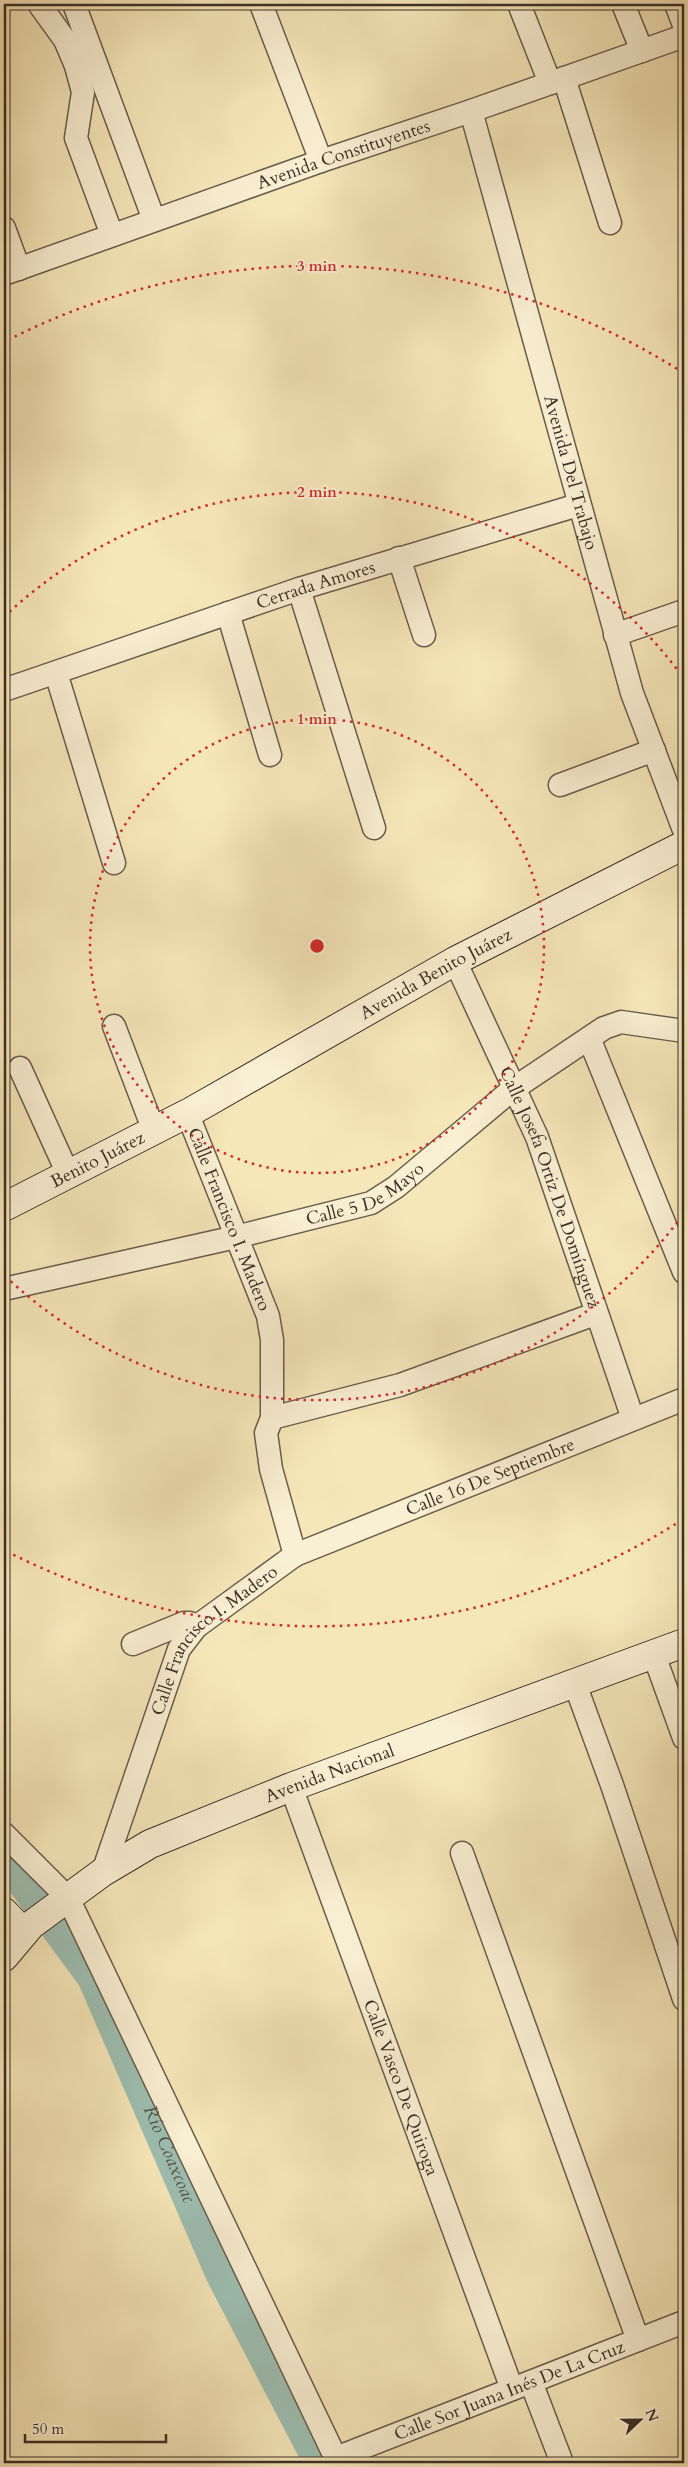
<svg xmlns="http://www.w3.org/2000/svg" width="688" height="2467" viewBox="0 0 688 2467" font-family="Cardo,serif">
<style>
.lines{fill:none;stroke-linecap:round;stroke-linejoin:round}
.river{stroke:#9dbfb2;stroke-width:34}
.street-casing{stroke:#695d4c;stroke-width:25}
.secondary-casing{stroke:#3a2f27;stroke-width:30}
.street{stroke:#f9efd2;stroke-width:22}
.secondary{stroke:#f9efd2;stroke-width:28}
.ring{fill:none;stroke:#d62828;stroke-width:2.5;stroke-dasharray:2.5 5}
.labels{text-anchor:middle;stroke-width:4.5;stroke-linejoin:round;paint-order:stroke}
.street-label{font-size:18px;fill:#3a2f27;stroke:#f9efd2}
.water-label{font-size:19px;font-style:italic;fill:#53534a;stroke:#f9efd2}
.centre{fill:#d62828;stroke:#f9efd2;stroke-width:2.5}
.ring-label{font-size:15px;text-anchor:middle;font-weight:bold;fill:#d62828;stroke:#f9efd2;stroke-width:4.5;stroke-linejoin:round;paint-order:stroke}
</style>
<rect width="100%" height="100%" fill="#f6e7b9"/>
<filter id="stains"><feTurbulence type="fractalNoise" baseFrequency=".004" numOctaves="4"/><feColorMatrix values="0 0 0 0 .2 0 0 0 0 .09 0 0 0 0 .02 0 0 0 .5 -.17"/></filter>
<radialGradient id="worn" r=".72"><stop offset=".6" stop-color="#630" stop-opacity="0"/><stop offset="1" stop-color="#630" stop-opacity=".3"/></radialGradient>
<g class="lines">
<path class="river" id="s1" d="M4 1855 94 1977 223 2275 321 2463"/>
<g class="street-casing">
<g id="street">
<path d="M39 4 65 40 76 66 83 92 76 138 112 235"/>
<path d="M74 4 154 220"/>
<path d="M261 4 321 161"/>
<path d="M519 4 550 83"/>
<path d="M623 4 642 51"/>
<path d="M676 4 684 25"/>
<path d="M564 78 610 223"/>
<path id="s2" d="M471 111 632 693 684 830"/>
<path d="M4 228 19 269"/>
<path id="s3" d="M4 274 321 161 471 111 684 36"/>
<path d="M399 558 424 635"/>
<path d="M299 589 374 828"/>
<path d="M228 613 270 755"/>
<path d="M615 635 684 611"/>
<path d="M56 673 114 863"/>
<path id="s4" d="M4 690 299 589 578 505"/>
<path d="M560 785 654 750"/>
<path id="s5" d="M455 961 537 1137 633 1419"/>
<path d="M114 1026 154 1131"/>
<path d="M589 1038 684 1272"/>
<path d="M20 1068 68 1174"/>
<path id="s6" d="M192 1111 190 1120 268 1316 272 1340V1418L266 1433 271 1469 295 1555"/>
<path id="s7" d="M4 1289 236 1237 371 1203 396 1187 513 1089 604 1028 621 1022 684 1031"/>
<path d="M272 1418 400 1385 595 1314"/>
<path d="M133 1644 184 1623H190L196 1627"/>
<path d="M654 1655 684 1738"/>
<path d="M575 1684 612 1785 684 1999"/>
<path id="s8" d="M291 1787 512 2389"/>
<path d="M4 1834 68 1898 338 2463"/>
<path d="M462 1853 638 2340"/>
<path id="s9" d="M103 1872 179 1649 196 1627 295 1555 684 1399"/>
<path d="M531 2382 562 2463"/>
<path id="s10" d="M336 2458 684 2322"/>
</g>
</g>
<g class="secondary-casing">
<g id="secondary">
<path id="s11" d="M4 1207 192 1111 455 961 684 845"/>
<path d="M4 1912 23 1932"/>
<path id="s12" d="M4 1957 31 1925 103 1872 150 1844 291 1787 684 1643"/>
</g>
</g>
<use href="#street" class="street"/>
<use href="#secondary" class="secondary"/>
</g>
<g class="ring">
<circle cx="317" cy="946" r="227"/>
<path d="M682 1216A454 454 0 0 1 4 1275M4 617A454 454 0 0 1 682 676"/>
<path d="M682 1520A680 680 0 0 1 8 1552M8 340A680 680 0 0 1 682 372"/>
</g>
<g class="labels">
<g class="street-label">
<text dy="6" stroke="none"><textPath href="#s3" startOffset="360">Avenida Constituyentes</textPath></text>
<text dy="6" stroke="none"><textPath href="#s2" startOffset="375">Avenida Del Trabajo</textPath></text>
<text dy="6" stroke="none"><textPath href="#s4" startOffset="329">Cerrada Amores</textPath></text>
<text dy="6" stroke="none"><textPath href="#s11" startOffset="491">Avenida Benito Juárez</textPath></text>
<text dy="6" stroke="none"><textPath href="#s11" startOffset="105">Benito Juárez</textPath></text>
<text dy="6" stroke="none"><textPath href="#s5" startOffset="246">Calle Josefa Ortiz De Domínguez</textPath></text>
<text dy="6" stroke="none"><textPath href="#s7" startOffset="375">Calle 5 De Mayo</textPath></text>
<text dy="6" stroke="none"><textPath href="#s6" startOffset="116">Calle Francisco I. Madero</textPath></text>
<text dy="6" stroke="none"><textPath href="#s9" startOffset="596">Calle 16 De Septiembre</textPath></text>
<text dy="6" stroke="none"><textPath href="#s9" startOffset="264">Calle Francisco I. Madero</textPath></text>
<text dy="6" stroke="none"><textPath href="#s12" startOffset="379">Avenida Nacional</textPath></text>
<text dy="6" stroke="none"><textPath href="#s8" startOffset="320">Calle Vasco De Quiroga</textPath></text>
<text dy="6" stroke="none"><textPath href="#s10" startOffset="186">Calle Sor Juana Inés De La Cruz</textPath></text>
</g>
<g class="water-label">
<text dy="7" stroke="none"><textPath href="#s1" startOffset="344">Río Coaxcoac</textPath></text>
</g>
</g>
<circle cx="317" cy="946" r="8" class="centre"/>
<g class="ring-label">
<text x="317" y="271">3 min</text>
<text x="317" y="497">2 min</text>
<text x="317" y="724">1 min</text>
</g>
<rect width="688" height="2467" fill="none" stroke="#f6e7b9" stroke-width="20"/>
<rect x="5" y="5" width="678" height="2457" fill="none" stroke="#3a2f27" stroke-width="2.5"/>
<rect x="10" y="10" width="668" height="2447" fill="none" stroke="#3a2f27"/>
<g transform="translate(640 2420) rotate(68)" stroke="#f9efd2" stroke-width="4" paint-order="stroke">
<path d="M0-4L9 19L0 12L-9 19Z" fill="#3a2f27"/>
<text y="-8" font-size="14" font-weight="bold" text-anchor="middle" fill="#3a2f27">N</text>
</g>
<path d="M25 2434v8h141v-8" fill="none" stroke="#3a2f27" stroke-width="2.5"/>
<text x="32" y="2434" font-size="15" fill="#3a2f27" stroke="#f9efd2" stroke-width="4" paint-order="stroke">50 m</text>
<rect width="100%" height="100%" filter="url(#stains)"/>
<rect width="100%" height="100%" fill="url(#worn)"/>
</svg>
